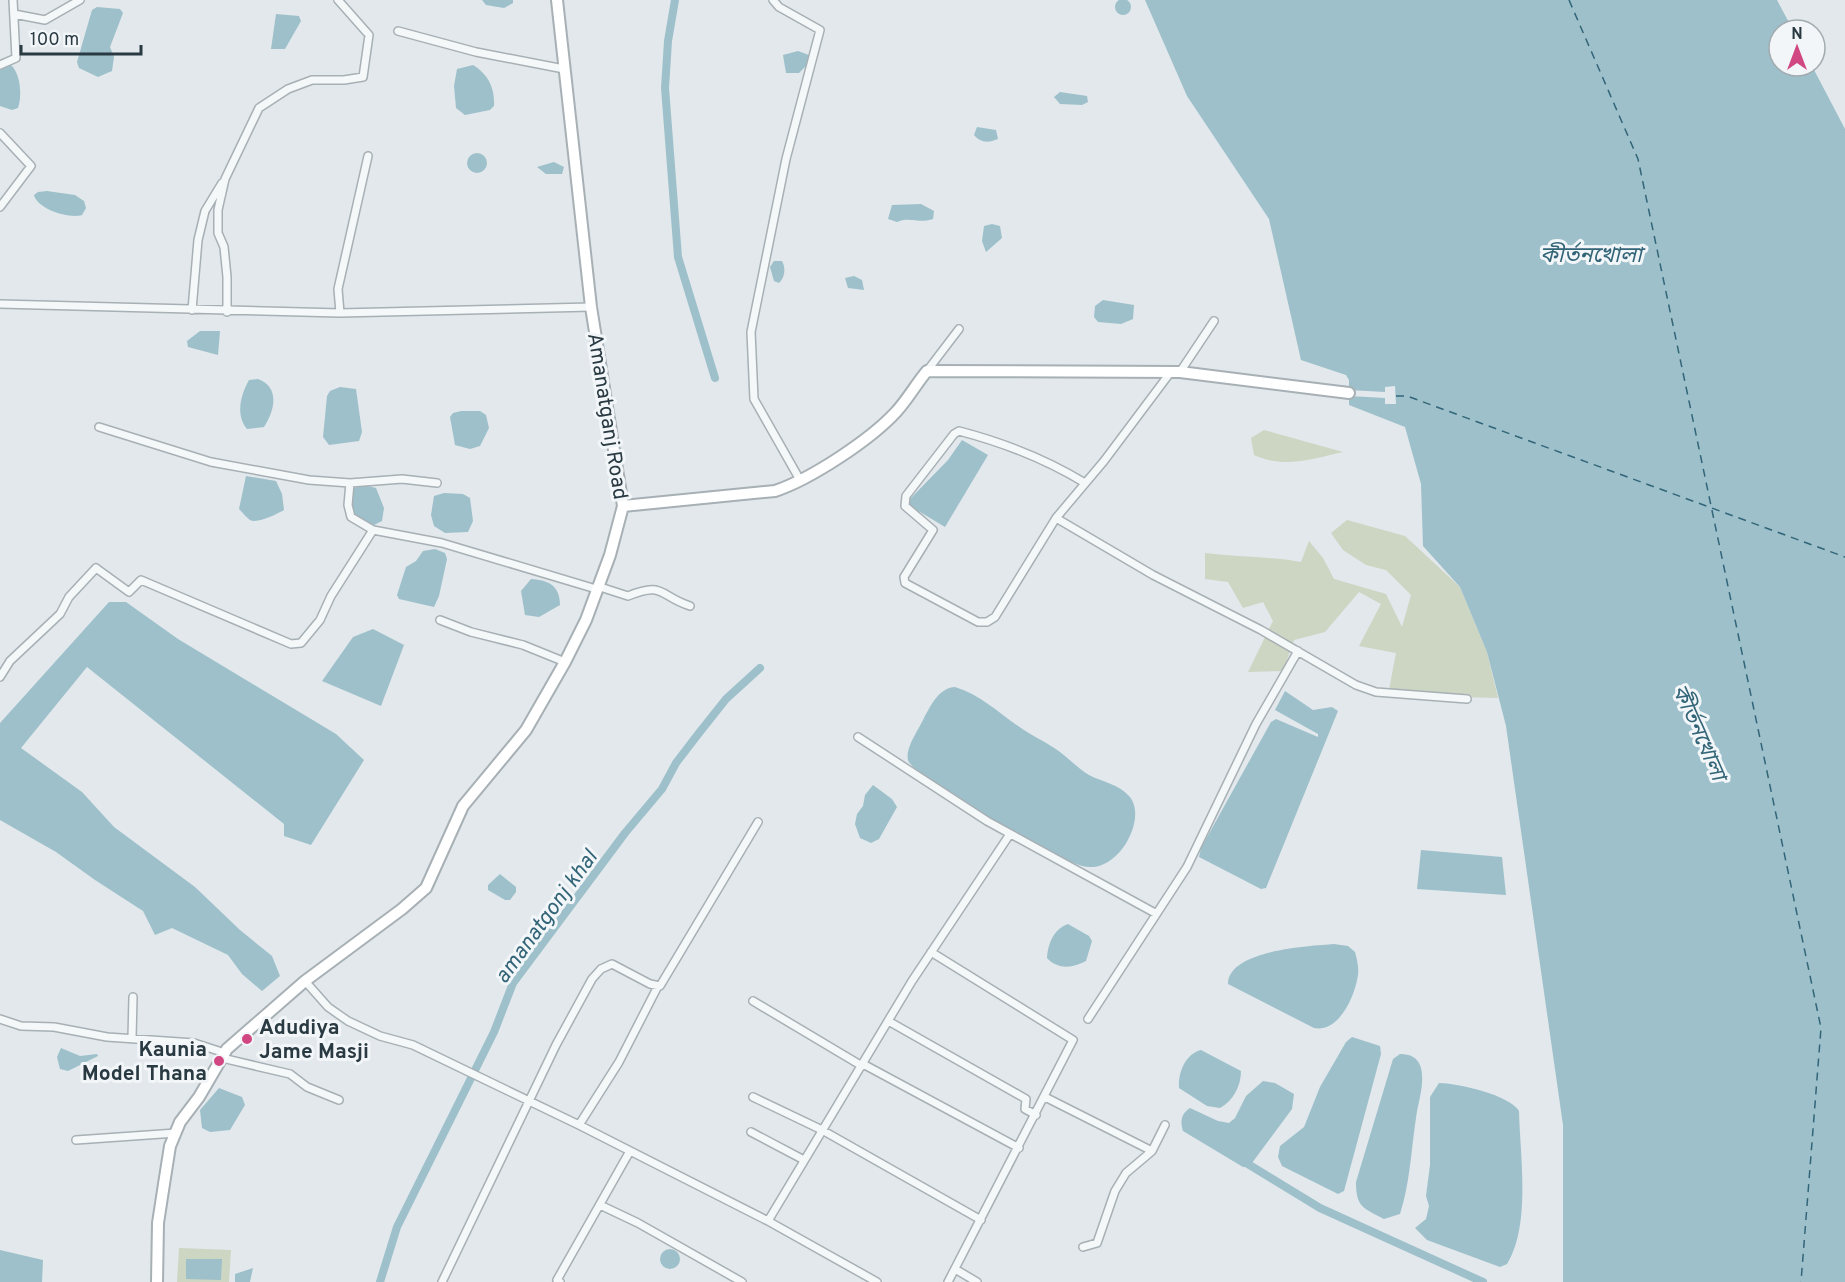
<svg xmlns="http://www.w3.org/2000/svg" width="1845" height="1282" viewBox="0 0 1845 1282" font-family="Overpass,'Noto Sans Bengali',sans-serif">
<style>
.green{fill:#cdd5c3}
.water{fill:#9dc0cb}
.pier{fill:#e2e8eb}
.lines{fill:none;stroke-linecap:round;stroke-linejoin:round}
.canal{stroke:#9dc0cb;stroke-width:8}
.ferry{stroke:#336578;stroke-width:1.5;stroke-dasharray:8 6;stroke-linecap:butt}
.minor-casing{stroke:#a7b0b5;stroke-width:10}
.secondary-casing{stroke:#a7b0b5;stroke-width:14}
.minor{stroke:#f5f8f9;stroke-width:7}
.secondary{stroke:#fff;stroke-width:10}
.poi-dot{fill:#d04782;stroke:#f2f6f8;stroke-width:2}
.labels{text-anchor:middle;stroke-width:6;stroke-linejoin:round;paint-order:stroke}
.street-label{font-size:21px;fill:#2a3a43;stroke:#f2f6f8}
.poi-label{font-size:21px;font-weight:bold;fill:#2a3a43;stroke:#f2f6f8;text-anchor:start}
.water-label{font-size:22px;font-style:italic;fill:#336578;stroke:#f2f6f8}
</style>
<rect width="100%" height="100%" fill="#e2e8eb"/>
<path class="green" d="M1264 430 1343 452C1310 459 1286 469 1254 455L1251 438Z
M1347 520 1405 536 1460 587 1487 652 1498 698 1388 695 1396 653 1359 646 1381 604 1359 592 1325 632 1294 640 1283 671 1248 672 1273 621 1263 602 1243 608 1228 582 1205 579V553C1237 557 1268 556 1301 562L1309 541 1323 558 1334 579 1386 594 1402 627 1411 595 1386 570 1366 565 1343 550 1331 533Z
M179 1248 231 1250 229 1282H177Z"/>
<path class="water" d="M1115 7a8 8 0 1 1 16 0a8 8 0 1 1-16 0Z
M482 0H513V3L504 8 486 5Z
M1145 0H1777L1793 30H1779V66H1812L1845 129V1282H1563V1125L1506 726 1487 652 1460 587 1423 546 1421 484 1405 427 1349 405V380L1346 375 1301 360 1269 219 1187 96Z
M97 7 120 9 123 13 110 47 114 57 112 71 98 77 79 68 77 62 92 10Z
M276 14 299 16 301 21 285 49H271Z
M798 51 809 55 807 65 799 73H786L783 55Z
M11 65C21 74 22 97 18 108L12 110 0 106V70Z
M473 65C488 74 495 88 494 106L490 110 465 115 456 108 454 86 457 69Z
M1060 92 1087 96 1088 102 1082 105 1060 104 1054 97Z
M977 127 996 130 998 139C988 143 981 143 974 135Z
M467 163a10 10 0 1 1 20 0a10 10 0 1 1-20 0Z
M554 162 564 167 562 174H546L537 167Z
M47 191 75 195 84 201 86 208 82 215C69 219 37 209 34 195L38 192Z
M921 204 934 211 933 219C920 224 909 216 897 222L888 219 892 205Z
M992 224 1000 226 1002 238 986 252 982 241 984 226Z
M774 261H782C786 268 785 278 779 283L774 281 770 267Z
M854 276 862 280 864 290 848 288 845 278Z
M1103 300 1134 305 1133 319 1121 324 1098 322 1094 317 1095 306Z
M200 331H220L218 355 188 347 187 341Z
M258 379C280 387 275 410 264 427L247 429C235 415 241 394 249 380Z
M340 387 356 389 362 432 359 441 329 445 323 437 327 396 330 391Z
M461 411H480L486 415 489 428 480 446 470 449 455 445 450 417 453 413Z
M962 440 988 455 945 527 910 506 909 500 948 460Z
M246 476 276 481 282 494 284 510C277 514 257 524 250 520 247 518 242 512 239 509Z
M368 486 376 488 384 508 382 521 374 525 355 518 351 508V488Z
M444 493 463 494 470 498 473 521 468 532 445 533 434 526 431 515 434 496Z
M435 549 445 553 447 559 439 596 434 607 399 599 397 595 406 567 416 561 423 551Z
M531 579C549 580 560 586 560 605L539 617 525 615 521 591Z
M109 602H126L178 639 336 734 364 760 311 845 284 836V824L87 667 21 748 82 792 114 827 195 887 240 930 272 956 280 976 262 991 242 974 228 955 172 928 155 935 143 911 95 880 56 852 0 820V723Z
M373 629 404 645 381 706 322 681 353 637Z
M955 687C981 695 1000 714 1021 728 1034 737 1048 743 1060 752 1069 759 1079 769 1089 775 1102 782 1119 784 1129 796 1148 817 1120 869 1090 867 1079 867 1066 859 1056 855 1033 842 913 777 908 760 905 748 919 729 924 718 931 705 939 688 955 687Z
M1285 691 1313 710 1332 707 1338 711 1266 888 1261 889 1199 857 1201 848 1271 722 1276 719 1318 737V734L1275 710Z
M873 785 892 799 897 807 879 839 871 843 860 838 855 824 857 814 863 806 865 795Z
M1421 850 1502 857 1506 895 1417 889Z
M500 874 516 887V892L510 900H505L488 890V885Z
M1068 924 1089 936 1092 941 1086 961C1073 968 1058 970 1047 958 1048 943 1054 929 1068 924Z
M1334 944 1348 946 1355 952C1357 959 1359 968 1358 975 1355 996 1339 1033 1314 1028L1228 984C1228 950 1309 946 1334 944Z
M1352 1037 1380 1046 1381 1054 1344 1191 1338 1194 1282 1166 1278 1157 1280 1146 1304 1127 1320 1087 1346 1042Z
M61 1048 80 1056 97 1054 98 1056 68 1071 60 1069 57 1057Z
M1201 1050 1241 1071C1241 1086 1233 1101 1220 1108L1207 1106 1179 1088C1178 1073 1185 1054 1201 1050Z
M1400 1054C1410 1054 1418 1057 1421 1068 1425 1084 1418 1102 1416 1118 1411 1151 1410 1183 1400 1214L1384 1219C1363 1208 1356 1207 1356 1182L1393 1059Z
M1263 1081 1275 1083 1294 1094 1292 1109 1249 1167H1243L1183 1131C1180 1121 1181 1114 1190 1108L1218 1121 1229 1123 1235 1118 1246 1096Z
M1439 1083C1457 1083 1510 1095 1519 1111 1520 1156 1531 1225 1507 1264L1500 1267 1427 1240 1415 1228 1426 1219 1429 1206 1426 1196 1430 1165V1097Z
M219 1088 242 1097 245 1105 230 1130 210 1132 202 1128 200 1110Z
M660 1259a10 10 0 1 1 20 0a10 10 0 1 1-20 0Z
M0 1250 43 1260 42 1282H0Z
M186 1259H222L221 1280 186 1279Z
M253 1268 250 1282H235V1274Z"/>
<path class="pier" d="M1395 386 1396 404H1385V398L1349 396V390L1385 392V387Z"/>
<g class="lines">
<path class="canal" d="M675 0 668 41 665 88 678 257 715 378
M1243 1161 1320 1208 1483 1282
M380 1282 397 1227 494 1032 513 983 625 833 662 789 676 763 699 733 726 699 760 668"/>
<path class="ferry" d="M1569 0 1638 159 1821 1028 1801 1282
M1396 396H1407L1845 557"/>
<g class="minor-casing">
<path id="minor" d="M773 0 779 7 820 30 786 159 751 332 754 399 800 480
M14 14 45 20 80 0
M398 31 476 52 564 69
M0 65 16 58 13 0
M0 133 31 166 0 207
M0 304 340 313 591 307
M192 310 198 240 205 211 222 183
M227 312V277L224 247 218 233V210L225 179 259 108 288 89 312 80H344L363 77 369 35 338 0
M340 313 338 289 368 156
M927 371 959 329
M1180 372 1214 321
M99 427 211 462 309 480 350 483
M1085 483C1044 458 1005 443 959 431L954 434 906 496 905 506 933 530 904 577 905 583 978 622H987L995 617 1056 518 1104 461 1170 373
M1056 518 1153 575 1261 630 1356 685 1376 692 1467 699
M373 530 351 517 348 505 350 483 402 479 437 483
M597 586 628 596C664 581 659 596 690 606
M440 620 471 632 523 645 565 662
M0 677 10 661 60 614 69 597 96 568 129 592 141 580 291 644 301 643 320 620 331 596 373 530 442 543 596 589
M858 737 987 821 1155 913
M931 952 1073 1040 948 1282
M305 981 328 1007 348 1021 380 1036 413 1045 579 1125 768 1221 877 1282
M753 1001 862 1066
M0 1019 21 1026 54 1027 107 1037 194 1043 225 1053
M1088 1019 1187 867 1256 724 1298 651
M890 1022 1026 1099 1025 1109 1036 1115
M132 1038 133 997
M222 1058 290 1074 307 1087 339 1100
M863 1064 1019 1148
M753 1097 822 1130 981 1220
M1045 1097 1152 1151
M579 1125 619 1062 658 986
M751 1132 804 1160
M76 1140 176 1133
M600 1205 638 1223 742 1282
M768 1221 912 981 1010 834
M1083 1247 1097 1243 1115 1191 1126 1173 1152 1151 1165 1125
M955 1269 977 1282
M442 1282 556 1045 592 979 601 969 612 964 650 984 660 986 758 822
M560 1282 557 1280 630 1151"/>
</g>
<g class="secondary-casing">
<path id="secondary" d="M623 506 775 491C811 479 870 440 896 412 908 399 916 384 927 371L1180 372 1349 393
M157 1282 158 1223 164 1184 170 1146 180 1122 199 1097 227 1049 305 981 402 909 426 888 463 806 526 730 565 662 586 620 610 555 623 506 591 307 557 0"/>
</g>
<use href="#minor" class="minor"/>
<use href="#secondary" class="secondary"/>
</g>
<g class="poi-dot">
<circle cx="247" cy="1039" r="6"/>
<circle cx="219" cy="1061" r="6"/>
</g>
<g class="labels">
<g class="street-label">
<text transform="translate(608 416) rotate(81)" y="7">Amanatganj Road</text>
</g>
<g class="poi-label">
<text x="259" y="1034">Adudiya<tspan x="259" dy="24">Jame Masji</tspan></text>
<text x="207" y="1056" text-anchor="end">Kaunia<tspan x="207" dy="24">Model Thana</tspan></text>
</g>
<g class="water-label">
<text x="1591" y="262">কীর্তনখোলা</text>
<text transform="translate(1700 732) rotate(66)" y="8">কীর্তনখোলা</text>
<text transform="translate(545 916) rotate(-54)" y="8">amanatgonj khal</text>
</g>
</g>
<g transform="translate(1797 48)"><circle r="28" fill="#f2f6f8" stroke="#a2abb0" stroke-width="1.5"/>
<path d="M0-4.5L10 22L0 15L-10 22Z" fill="#d04782"/>
<text y="-9" font-size="16" font-weight="bold" text-anchor="middle" fill="#2a3a43">N</text>
</g>
<path d="M21 45v9h120v-9" fill="none" stroke="#2a3a43" stroke-width="3"/>
<text x="30" y="45" font-size="18" fill="#2a3a43" stroke="#f2f6f8" stroke-width="4.5" paint-order="stroke">100 m</text>
</svg>
